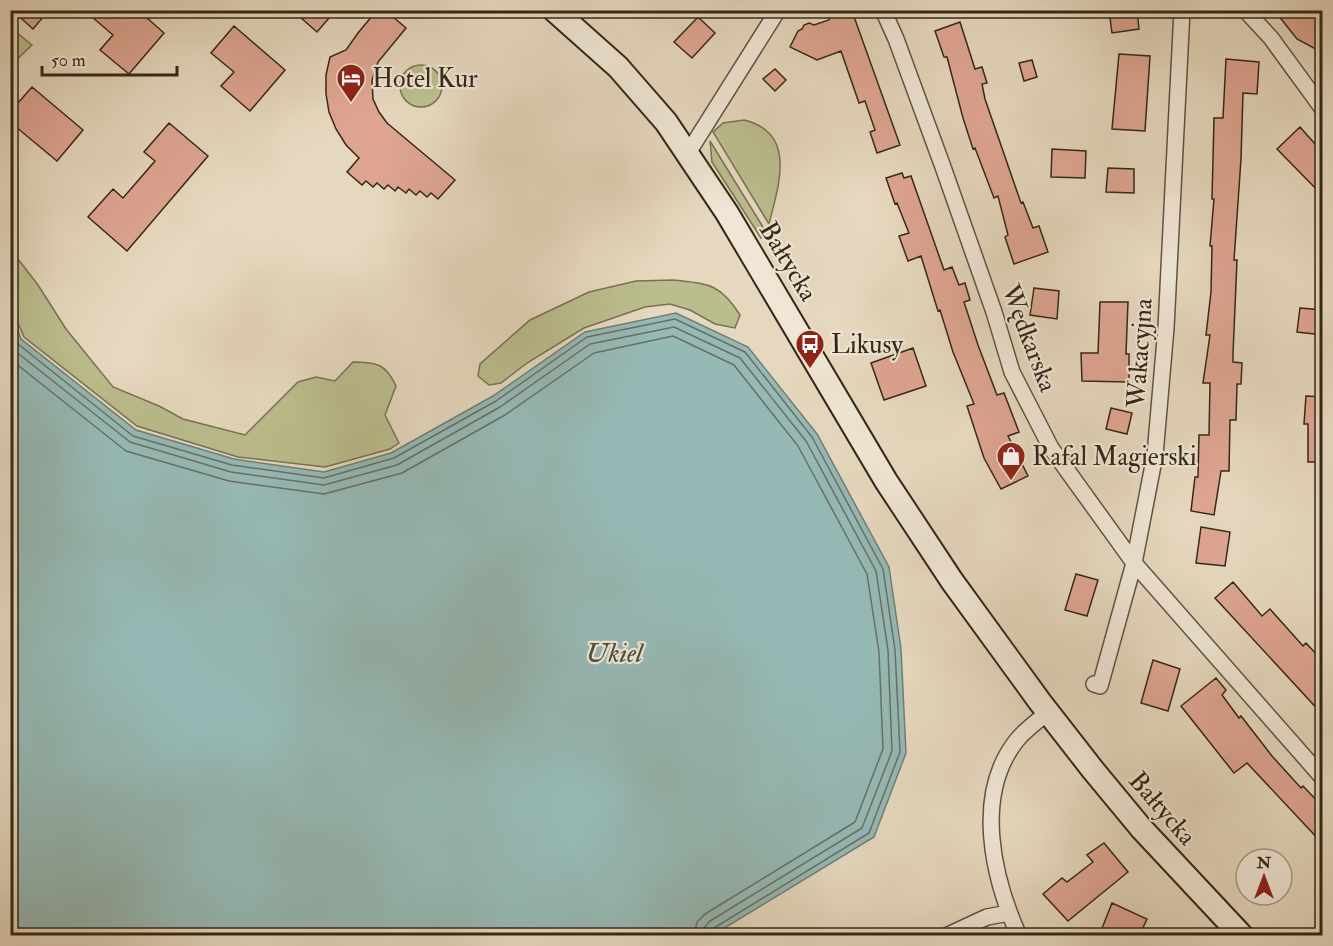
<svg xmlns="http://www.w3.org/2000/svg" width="1333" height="946" viewBox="0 0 1333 946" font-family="'IM FELL Double Pica',serif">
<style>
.green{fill:#bbbd8e;stroke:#787253;stroke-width:1.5}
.water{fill:#96b9b5;stroke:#6f7f76;stroke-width:1.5}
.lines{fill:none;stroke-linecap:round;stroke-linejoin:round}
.shore{stroke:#667066;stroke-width:1.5}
.building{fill:#dea592;stroke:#352718;stroke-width:1.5}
.minor-casing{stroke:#615342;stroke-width:18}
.secondary-casing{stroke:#352718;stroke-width:26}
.minor{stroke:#efe6d5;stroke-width:15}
.secondary{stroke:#efe6d5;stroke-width:22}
.labels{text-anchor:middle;stroke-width:4.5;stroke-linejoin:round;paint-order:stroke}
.poi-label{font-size:26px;fill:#352718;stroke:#efe6d5;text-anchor:start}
.street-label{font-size:26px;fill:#352718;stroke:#efe6d5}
.water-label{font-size:27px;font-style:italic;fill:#4d4c3f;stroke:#efe6d5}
</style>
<rect width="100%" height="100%" fill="#e6d8bf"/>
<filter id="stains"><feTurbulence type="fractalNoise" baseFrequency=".00333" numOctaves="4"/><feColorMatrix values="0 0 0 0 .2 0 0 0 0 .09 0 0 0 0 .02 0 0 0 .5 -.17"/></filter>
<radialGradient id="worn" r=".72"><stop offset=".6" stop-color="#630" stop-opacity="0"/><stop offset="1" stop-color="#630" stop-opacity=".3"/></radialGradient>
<path class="green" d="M10 14 16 32 32 45 11 65Z
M400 86a21 21 0 1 1 42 0a21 21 0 1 1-42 0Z
M744 120C798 133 778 187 769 224L713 132 723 123Z
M710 141 766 232 764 238H761L712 162Z
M11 250 38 285 66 329 113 387 159 406 183 419 245 435 298 382 316 377 335 381 353 362C377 362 386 364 396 386L385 415 399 443 390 449 325 467 238 457 137 426 24 337 11 307Z
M673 280C708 284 720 283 740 315L735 328 715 324 690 310 670 304 645 307 584 328 527 363 501 383 489 385 478 376 480 364 530 320 589 292 636 281Z"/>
<path class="water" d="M11 311 21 339 136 430 234 459 324 472 391 453 493 396 585 332 676 313 748 347 817 434 889 567 901 649 906 753 874 837 713 935H11Z"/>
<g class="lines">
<path class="shore" d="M10 328 18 344 133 436 232 465 324 478 394 458 496 401 587 337 675 319 745 352 812 437 883 569 895 650 900 752 869 833 714 928 711 936
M10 347 130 442 231 472 324 485 397 465 500 407 590 344 674 327 740 358 806 441 876 571 888 650 892 751 862 828 710 921 704 928 703 936
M10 359 126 451 229 481 324 494 402 473 505 415 594 353 673 336 734 365 798 446 867 574 879 652 883 749 855 822 705 914 697 922 694 936"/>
</g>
<path class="building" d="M12 10H49L33 29Z
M84 10H138L164 33 129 74 100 50 113 35Z
M292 10H336L317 32Z
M377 10H385L406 28 378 62 372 80 373 99 379 112 387 123 455 180 438 199 431 193 427 197 420 191 416 195 409 189 406 193 398 187 395 191 388 185 384 189 377 183 373 187 366 181 362 185 347 172 359 158 346 145 336 129 329 112 326 94V75L330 57 346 50 358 33Z
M1109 10H1137L1139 29 1112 33Z
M1274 10H1317L1323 13V53L1297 39Z
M852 11 900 145 877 153 870 132 875 130 865 101 859 103 841 51 817 60 790 47 798 31 802 29 804 25 809 23 814 25 829 20 831 15 836 14 840 15Z
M698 17 715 33 692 58 674 42Z
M960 22 975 69 982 67 987 83 982 84 985 99 1021 203 1023 202 1033 228 1039 226 1048 252 1014 264 1005 237 1008 235 998 196 994 198 975 148 973 149 963 118 947 57H944L935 31Z
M234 26 285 70 250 111 221 86 234 72 211 53Z
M1119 54 1150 56 1145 131 1112 129Z
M1226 59 1259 62 1257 94 1243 93 1241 159 1234 260H1237L1233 354V362L1242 363 1241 384H1237L1236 420H1230L1229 471H1221L1214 515 1191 511 1195 477H1198L1199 435H1209L1210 383H1203L1210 335H1206L1211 292 1212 246H1210L1214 199H1212L1214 118H1223Z
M1032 60 1037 77 1024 81 1019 63Z
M775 69 786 80 775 91 763 79Z
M32 87 83 130 57 161 10 122V112Z
M169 123 208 156 127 251 88 217 113 189 123 198 155 161 144 152Z
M1300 127 1323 153V196L1277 149Z
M1052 149 1086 151 1085 178 1051 177Z
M1108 168 1134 169V193L1106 192Z
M902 173 904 178 911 176 944 270 952 267 959 285 965 283 970 300 964 302 978 345 997 395 1004 393 1019 432 1008 436 1028 476 1001 489 984 458 967 406 974 404 953 352 940 310 938 311 921 256 908 261 899 236 909 233 897 203 895 204 886 178Z
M1034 288 1059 291 1057 319 1030 315Z
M1100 302H1128L1126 354H1129V382L1082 381 1081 353H1098Z
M1300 308 1323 310V335L1297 332Z
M913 348 926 386 884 400 871 363Z
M1306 396 1323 397V462H1308V424H1304Z
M1111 408 1132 413 1127 434 1106 429Z
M1201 527 1230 532 1225 566 1196 563Z
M1076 574 1098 580 1087 616 1065 610Z
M1233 582 1262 616 1270 609 1303 646 1306 643 1323 661V715L1215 598Z
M1153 660 1180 669 1168 711 1141 703Z
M1216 678 1226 690 1222 695 1239 718 1241 716 1272 756 1301 788 1303 786 1323 807V844L1247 763 1234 773 1181 706Z
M1104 843 1128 872 1068 921 1043 894 1062 878 1067 882 1093 862 1087 855Z
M1112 903 1147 919 1139 936H1099Z"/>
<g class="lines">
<g class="minor-casing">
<path id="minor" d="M883 10 896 39 943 167 994 312 1012 372 1051 448 1134 563 1322 777
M1245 10 1271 38 1322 108
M688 153 778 10
M1094 684 1100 686 1134 563 1155 455 1166 328 1182 10
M946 936 987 917 1009 913
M1019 936C993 878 973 795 1017 740 1025 730 1038 721 1048 712"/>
</g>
<g class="secondary-casing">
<path id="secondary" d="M554 10 618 67 666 122 727 213 886 481 952 581 1040 702 1093 770 1141 828 1242 936"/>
</g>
<use href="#minor" class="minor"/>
<use href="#secondary" class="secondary"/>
</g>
<defs>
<g id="hotel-pin" transform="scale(1.5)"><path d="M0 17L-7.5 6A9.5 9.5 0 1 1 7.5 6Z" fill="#8f2418" stroke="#efe6d5"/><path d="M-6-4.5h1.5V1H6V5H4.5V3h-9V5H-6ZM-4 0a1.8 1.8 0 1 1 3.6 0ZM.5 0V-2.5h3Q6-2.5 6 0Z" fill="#fff"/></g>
<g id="bus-pin" transform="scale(1.5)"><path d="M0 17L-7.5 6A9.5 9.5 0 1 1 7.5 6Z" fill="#8f2418" stroke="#efe6d5"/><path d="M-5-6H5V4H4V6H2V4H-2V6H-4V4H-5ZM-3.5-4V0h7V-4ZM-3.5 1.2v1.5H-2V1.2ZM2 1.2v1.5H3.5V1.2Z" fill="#fff"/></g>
<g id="shop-pin" transform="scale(1.5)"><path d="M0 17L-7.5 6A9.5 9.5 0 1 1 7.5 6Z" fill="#8f2418" stroke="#efe6d5"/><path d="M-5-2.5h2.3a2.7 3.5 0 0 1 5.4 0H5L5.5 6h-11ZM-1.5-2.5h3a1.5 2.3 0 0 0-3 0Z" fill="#fff"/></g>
</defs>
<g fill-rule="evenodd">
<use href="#hotel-pin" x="351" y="78"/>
<use href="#bus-pin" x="810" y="344"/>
<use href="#shop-pin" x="1011" y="456"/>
</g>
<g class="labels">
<g class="poi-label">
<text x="372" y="87">Hotel Kur</text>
<text x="831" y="353">Likusy</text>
<text x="1032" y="465">Rafal Magierski</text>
</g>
<g class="street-label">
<text transform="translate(789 261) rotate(59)" y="9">Bałtycka</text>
<text transform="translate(1030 338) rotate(69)" y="9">Wędkarska</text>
<text transform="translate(1139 353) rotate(-86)" y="9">Wakacyjna</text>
<text transform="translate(1163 808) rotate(49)" y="9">Bałtycka</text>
</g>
<g class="water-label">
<text x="614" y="662">Ukiel</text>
</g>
</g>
<rect width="1333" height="946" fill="none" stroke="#e6d8bf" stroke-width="36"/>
<rect x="12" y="12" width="1309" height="922" fill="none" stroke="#352718" stroke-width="3"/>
<rect x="18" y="18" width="1297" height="910" fill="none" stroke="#352718" stroke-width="1.5"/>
<g transform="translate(1264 877)"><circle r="28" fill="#efe6d5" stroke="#a59a89" stroke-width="1.5"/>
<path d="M0-4.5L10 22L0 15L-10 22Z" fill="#8f2418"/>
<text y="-9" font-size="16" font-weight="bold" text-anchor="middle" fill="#352718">N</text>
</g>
<path d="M42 66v9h135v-9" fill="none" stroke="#352718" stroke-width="3"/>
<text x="51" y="66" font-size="18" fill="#352718" stroke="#efe6d5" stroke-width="4.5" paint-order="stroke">50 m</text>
<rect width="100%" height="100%" filter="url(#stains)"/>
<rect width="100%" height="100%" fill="url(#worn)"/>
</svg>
